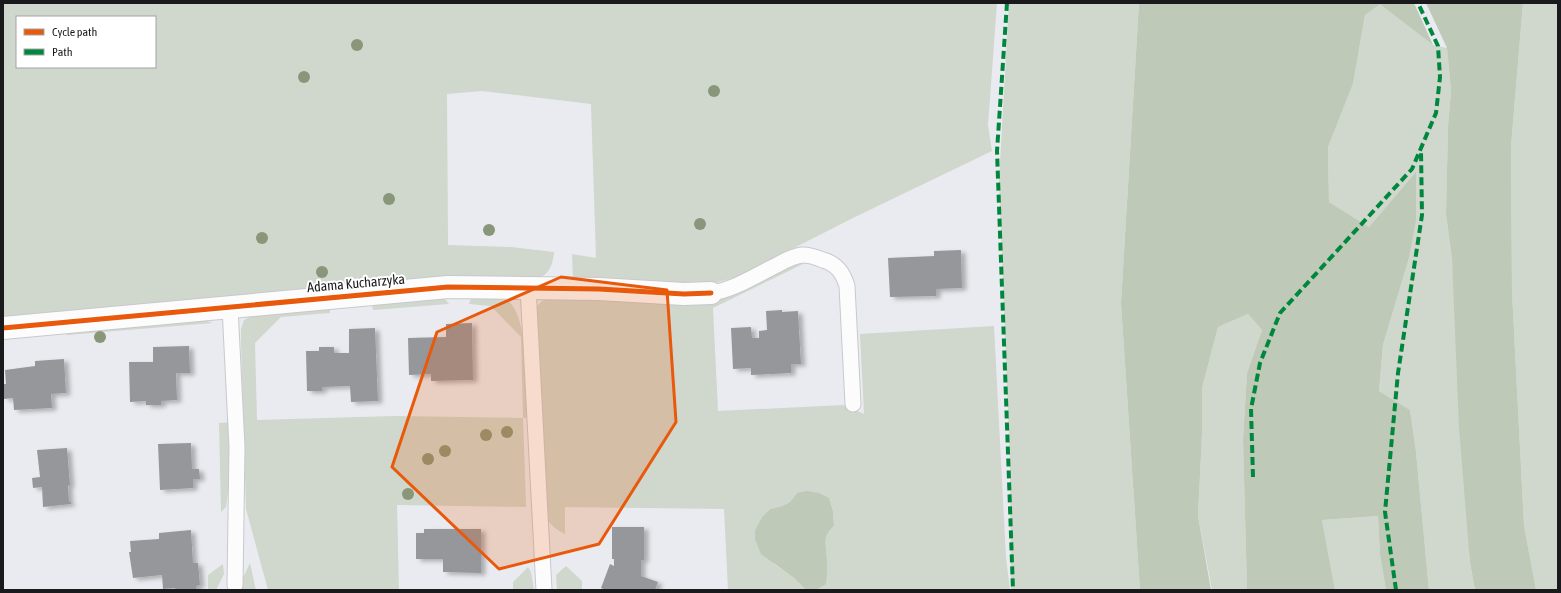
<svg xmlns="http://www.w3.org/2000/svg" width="1561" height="593" viewBox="0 0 1561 593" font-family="'Asap Condensed',sans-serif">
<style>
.green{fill:#d0d7cc;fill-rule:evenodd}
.forest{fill:#bfc9b7}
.building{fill:#96979b;filter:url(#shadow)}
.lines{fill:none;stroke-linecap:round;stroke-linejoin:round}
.lane-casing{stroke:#c9c9cd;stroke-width:17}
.street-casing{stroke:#c9c9cd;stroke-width:24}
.lane{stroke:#fcfcfd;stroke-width:15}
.street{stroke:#fcfcfd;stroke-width:22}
.quiet{stroke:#00873e;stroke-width:4;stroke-dasharray:8 4;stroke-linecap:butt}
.cycleway-casing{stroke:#fff;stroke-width:8}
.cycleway{stroke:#e8590c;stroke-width:5}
.tree{fill:#8a9679}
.marked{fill:#e8590c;fill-opacity:0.2;stroke:#e8590c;stroke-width:3;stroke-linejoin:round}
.labels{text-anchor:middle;stroke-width:4;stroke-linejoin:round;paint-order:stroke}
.street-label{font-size:14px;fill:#1a1a1d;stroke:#fff}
</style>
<defs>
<filter id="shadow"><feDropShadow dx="4.5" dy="2.5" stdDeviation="2" flood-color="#0004"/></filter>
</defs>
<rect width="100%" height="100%" fill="#eaebf0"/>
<path class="green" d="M3 3H997L988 125 992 151 853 218 737 277 711 284 573 280 572 254 596 258 591 104 482 91 447 94 448 245 511 247 554 252C553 264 550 272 540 278L3 320ZM17 17H155V67H17Z
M1009 3H1139L1121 303 1140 590H1011L1010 463 999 180Z
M1380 3 1433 45 1447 48 1451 91 1448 127 1446 214 1452 259 1470 563 1475 590H1429L1416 452 1410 410 1379 391 1383 345 1409 258 1416 173 1369 227 1329 202 1328 147 1353 84 1365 15Z
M1523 3H1558V590H1536L1524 526 1512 292 1511 146Z
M805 263 713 308 718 411 844 405 864 414 860 334 994 326 1006 558 1010 590H816L826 583C827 576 828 569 827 561 827 547 821 537 834 526L833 511 829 498 797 493 790 502 782 506 770 509 762 517 755 530V539L774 564 794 578 806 590H728L724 509 565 507V534C556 529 550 526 546 515L536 311C537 305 540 302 546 299L687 300 794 265Z
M472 296C484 296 498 294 508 301 529 316 526 393 527 418H523L526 507 397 505 399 590H268L246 509 241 340V329L244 320 256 313 330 309V313L281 317 255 343 257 420 394 416 523 418 521 337 491 306 469 304Z
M444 298 449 304 373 310 371 300Z
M1248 314 1262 330 1247 373 1243 439 1247 590H1212L1198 516 1202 435V388L1218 327Z
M200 319 213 323 67 335 66 328Z
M231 422 229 485 226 507 221 512 219 423Z
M1378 516 1380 555 1386 590H1335L1322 520Z
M250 563 256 590H237Z
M223 564 224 574 216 590H208V575Z
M566 566 582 581V590H557L556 575Z
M528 567 531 572 534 590H513V582Z"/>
<path class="forest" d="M1139 3H1414L1433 45 1380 4 1365 15 1353 84 1328 147 1329 202 1369 227 1416 172V219L1409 258 1383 345 1379 391 1410 410 1416 452 1429 590H1386L1380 555 1378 516 1322 520 1335 590H1247L1243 439 1247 373 1262 330 1248 314 1218 327 1202 388V435L1198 516 1211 590H1140L1121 303Z
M1426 3H1523L1511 146 1512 292 1524 526 1536 590H1475L1470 563 1459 427 1452 259 1446 214 1448 127 1451 91 1447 48Z
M807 491 819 493 829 498 833 511 834 526C821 537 827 547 827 561 828 569 827 576 826 584L816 590H806L794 578 761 554 755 539V530L762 517 770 509 782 506 790 502 797 493Z"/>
<path class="building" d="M961 250 962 288 936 289V296L890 297 888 258 934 256V251Z
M782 310V312L798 311 801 364H791V373L751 375V368L733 369 731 328 751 327 752 338H759V331L767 330 766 311Z
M472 323 473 380 431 381V374L409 375 408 338 446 337V324Z
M375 328 378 401 351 402 350 386 322 387V391H307L306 351H319V347H334V353H349V329Z
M189 346 190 373H176L177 400 161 401V405H146V401L130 402 129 362H153V347Z
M64 359 66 393 51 394 52 408 14 410 13 398 4 399 3 384H6L5 370 35 366V361Z
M191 443 192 469H199L200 479H193V488L160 490 158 444Z
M67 448 70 485H68L69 502H71V504L43 507 42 487 33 488 32 478 40 477 37 450Z
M612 527H644V560H641V576L658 582 655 590H606L601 588 610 564 614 566V559H612Z
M424 529H481V573L443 572V559H416V533H424Z
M191 530 193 563H198L200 585 196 586V590H176L175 588 163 589 162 575 133 578 129 552H131L130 541 159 539V533Z"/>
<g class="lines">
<g class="lane-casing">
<path id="lane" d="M528 287 544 590
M711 293C734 290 756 275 777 265 784 261 794 256 802 255 810 255 816 257 823 260 837 264 843 273 847 286L853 404
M230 307 237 447 235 585"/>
</g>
<g class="street-casing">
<path id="street" d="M3 328 448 287 599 289 684 294 711 293"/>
</g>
<use href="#lane" class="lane"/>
<use href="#street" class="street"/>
<path class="quiet" d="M1007 3 997 151 1013 590
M1253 477 1251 409 1260 363 1280 313 1412 169 1436 113 1440 77 1438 46 1418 3
M1396 590 1385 512 1398 373 1422 215 1421 151"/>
<g class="cycleway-casing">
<path id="cycleway" d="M3 328 448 287 599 289 684 294 711 293"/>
</g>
<use href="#cycleway" class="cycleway"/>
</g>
<g class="tree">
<circle cx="357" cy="45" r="6"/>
<circle cx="304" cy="77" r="6"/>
<circle cx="714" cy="91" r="6"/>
<circle cx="389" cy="199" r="6"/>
<circle cx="700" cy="224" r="6"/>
<circle cx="489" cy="230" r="6"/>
<circle cx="262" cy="238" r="6"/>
<circle cx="322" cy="272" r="6"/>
<circle cx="100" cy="337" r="6"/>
<circle cx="507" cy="432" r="6"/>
<circle cx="486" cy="435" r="6"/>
<circle cx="445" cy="451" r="6"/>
<circle cx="428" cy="459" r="6"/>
<circle cx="408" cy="494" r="6"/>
</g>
<path class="marked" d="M561 277 667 290 676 422 599 544 499 569 392 467 437 332Z"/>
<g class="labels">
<g class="street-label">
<text transform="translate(356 283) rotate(-5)" y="5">Adama Kucharzyka</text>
</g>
</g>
<rect width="1561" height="593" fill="none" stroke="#1a1a1d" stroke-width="8"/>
<rect x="16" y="16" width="140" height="52" fill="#ffffff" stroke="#a3a3a5"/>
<rect x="24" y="29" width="20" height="6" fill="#e8590c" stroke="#a3a3a5"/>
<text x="52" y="36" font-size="12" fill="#1a1a1d">Cycle path</text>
<rect x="24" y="49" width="20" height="6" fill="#00873e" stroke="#a3a3a5"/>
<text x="52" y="56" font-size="12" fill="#1a1a1d">Path</text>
</svg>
